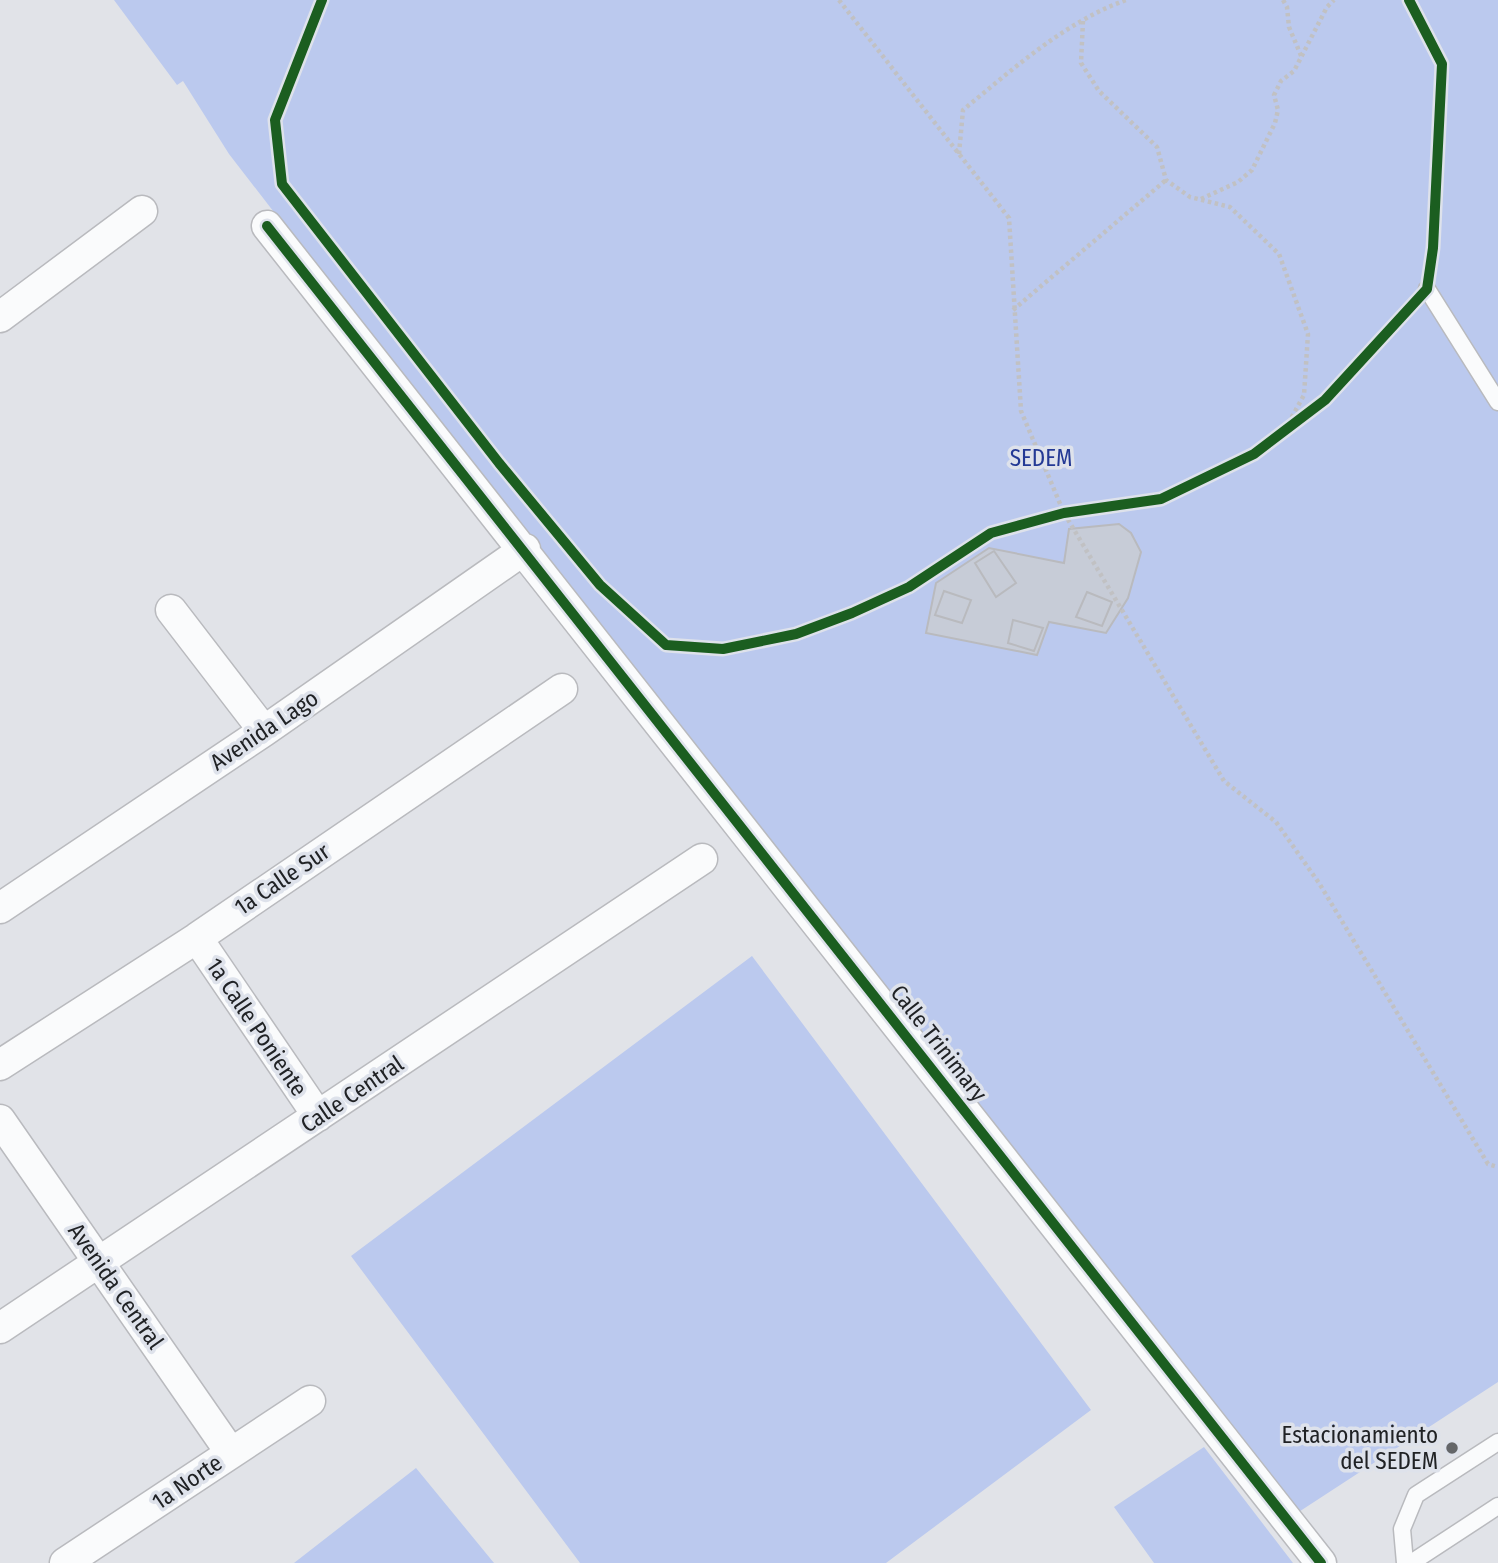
<svg xmlns="http://www.w3.org/2000/svg" width="1498" height="1563" viewBox="0 0 1498 1563" font-family="'Fira Sans Condensed',sans-serif">
<style>
.green{fill:#bbc9ee}
.building{fill:#c7ccd7;stroke:#b9babe;stroke-width:2}
.lines{fill:none;stroke-linecap:round;stroke-linejoin:round}
.service-casing{stroke:#b9babe;stroke-width:19}
.minor-casing{stroke:#b9babe;stroke-width:33}
.path{stroke:#c1c1c3;stroke-width:4.5;stroke-dasharray:3.5 3.5;stroke-linecap:butt}
.service{stroke:#fafbfc;stroke-width:16}
.minor{stroke:#fafbfc;stroke-width:30}
.cycleway-casing{stroke:#dee2eb;stroke-width:15}
.cycleway{stroke:#1b5e20;stroke-width:10}
.poi-dot{fill:#646669;stroke:#dee2eb;stroke-width:2.5}
.labels{text-anchor:middle;stroke-width:7;stroke-linejoin:round;paint-order:stroke}
.park-label{font-size:23px;fill:#243a95;stroke:#dee2eb}
.street-label{font-size:23px;fill:#202225;stroke:#dee2eb}
.poi-label{font-size:23px;fill:#202225;stroke:#dee2eb;text-anchor:end}
</style>
<rect width="100%" height="100%" fill="#e1e3e8"/>
<path class="green" d="M114 0H1498V1382L1291 1517 582 611 229 154 183 81 177 85Z
M752 956 1091 1410 886 1563H580L351 1256Z
M1204 1447 1293 1563H1154L1114 1507Z
M416 1468 494 1563H294Z"/>
<path class="building" d="M1119 524 1131 533 1141 552 1128 598 1106 633 1049 622 1037 655 926 633 936 583 989 548 1064 563 1069 529Z
M994 551 1016 583 996 597 975 563Z
M944 591 971 600 962 623 935 615Z
M1087 592 1112 602 1102 626 1076 617Z
M1013 620 1043 628 1034 651 1008 643Z"/>
<g class="lines">
<g class="service-casing">
<path id="service" d="M1427 289 1498 402
M1405 1563 1402 1529 1416 1495 1498 1442
M1411 1563 1498 1506"/>
</g>
<g class="minor-casing">
<path id="minor" d="M267 226 1321 1563
M0 317 142 211
M171 610 264 731
M0 908 264 731 525 549
M197 938 318 1116
M0 1065 197 938 562 689
M0 1120 231 1453
M0 1328 702 859
M65 1563 310 1401"/>
</g>
<path class="path" d="M839 0 1009 218 1021 411 1064 513 1224 781 1276 822 1319 883 1488 1164 1498 1167
M1283 0 1287 7 1289 27 1302 58
M1083 21 1081 63 1099 91 1157 147 1166 180 1190 197 1230 207 1279 254 1308 334 1304 395 1283 433
M959 154 963 110C1013 69 1065 22 1126 0
M1201 199 1238 182 1252 170 1275 123 1278 110 1274 95 1281 81 1294 71 1327 7 1334 0
M1013 310 1166 180"/>
<use href="#service" class="service"/>
<use href="#minor" class="minor"/>
<g class="cycleway-casing">
<path id="cycleway" d="M322 0 275 120 282 184 499 463 600 585 666 645 723 649 796 634 852 613 909 587 991 533 1064 513 1161 499 1254 454 1325 400 1427 289 1433 248 1442 64 1409 0
M267 226 1321 1563"/>
</g>
<use href="#cycleway" class="cycleway"/>
</g>
<circle class="poi-dot" cx="1452" cy="1448" r="7"/>
<g class="labels">
<g class="park-label">
<text x="1041" y="466">SEDEM</text>
</g>
<g class="street-label">
<text transform="translate(264 730) rotate(-34)" y="8">Avenida Lago</text>
<text transform="translate(282 879) rotate(-34)" y="8">1a Calle Sur</text>
<text transform="translate(257 1027) rotate(56)" y="8">1a Calle Poniente</text>
<text transform="translate(939 1043) rotate(52)" y="8">Calle Trinimary</text>
<text transform="translate(352 1094) rotate(-34)" y="8">Calle Central</text>
<text transform="translate(116 1286) rotate(55)" y="8">Avenida Central</text>
<text transform="translate(187 1482) rotate(-34)" y="8">1a Norte</text>
</g>
<g class="poi-label">
<text x="1438" y="1443">Estacionamiento<tspan x="1438" dy="26">del SEDEM</tspan></text>
</g>
</g>
</svg>
